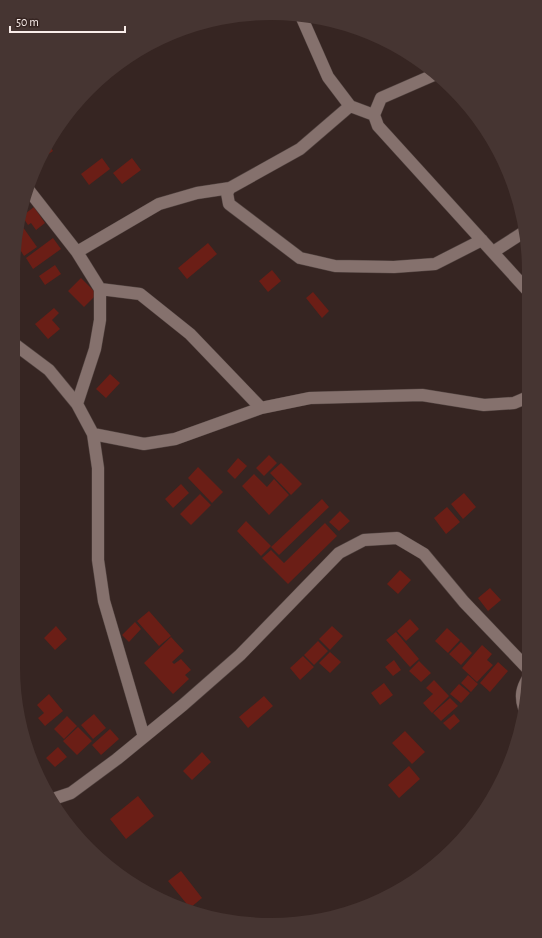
<svg xmlns="http://www.w3.org/2000/svg" width="542" height="938" viewBox="0 0 542 938" font-family="'Alegreya Sans',sans-serif">
<style>
.building{fill:#6b1e16}
.lines{fill:none;stroke-linecap:round;stroke-linejoin:round}
.street-casing{stroke:#524441;stroke-width:13}
.street{stroke:#85716d;stroke-width:12}
</style>
<rect width="100%" height="100%" fill="#362522"/>
<path class="building" d="M48 144 53 151 41 159 43 154Z
M102 158 110 169 89 185 81 174Z
M132 158 141 170 122 184 113 173Z
M34 207 45 223 36 230 31 223 28 225 22 216Z
M20 223 37 247 24 256 16 243Z
M53 238 61 249 33 269 26 258Z
M208 243 217 254 187 279 178 268Z
M55 265 61 274 45 285 39 276Z
M272 270 281 281 268 292 259 281Z
M81 278 97 294 84 307 68 291Z
M313 292 329 311 322 318 306 298Z
M54 308 59 313 52 320 60 329 48 339 35 324Z
M110 374 120 383 106 398 96 389Z
M269 455 277 463 264 476 256 468Z
M238 458 247 466 235 479 227 471Z
M281 463 302 484 291 495 270 473Z
M198 467 223 492 212 503 188 478Z
M254 474 267 487 274 479 289 495 269 515 242 486Z
M181 484 189 493 173 508 165 499Z
M464 493 476 507 463 519 451 504Z
M200 494 211 505 191 525 180 514Z
M322 499 329 507 279 555 271 547Z
M447 507 460 522 446 534 434 518Z
M340 511 350 521 339 531 329 522Z
M246 521 271 546 261 556 237 531Z
M325 523 337 536 288 584 262 558 271 550 284 563Z
M400 570 411 580 398 594 387 584Z
M490 588 501 600 488 611 478 598Z
M149 611 171 636 159 646 137 621Z
M410 619 419 629 406 641 397 631Z
M135 622 141 629 129 642 122 635Z
M56 626 67 639 55 650 44 638Z
M332 626 343 636 330 650 319 639Z
M447 628 460 640 448 653 435 641Z
M396 632 419 659 410 667 386 640Z
M171 637 184 651 172 662 174 664 181 659 191 670 185 675 189 679 173 694 144 663Z
M318 641 328 651 314 665 304 655Z
M461 642 472 653 461 665 449 654Z
M482 645 492 654 487 660 493 665 477 682 462 668Z
M330 652 341 662 330 673 319 663Z
M303 656 314 667 300 680 290 668Z
M394 660 401 670 393 676 385 667Z
M419 661 431 673 421 682 409 671Z
M498 662 508 671 490 692 480 683Z
M468 675 478 684 471 692 461 683Z
M434 680 449 696 432 713 423 703 433 694 426 688Z
M384 683 393 695 380 705 371 693Z
M459 684 470 693 461 703 450 694Z
M49 694 63 711 45 726 38 718 44 713 37 705Z
M264 696 273 706 248 728 239 717Z
M450 698 458 706 441 721 433 713Z
M94 714 106 728 93 739 81 725Z
M454 714 460 721 450 730 443 723Z
M67 716 77 726 64 739 54 729Z
M78 727 92 741 77 755 63 741Z
M110 729 119 739 101 755 92 745Z
M405 731 425 752 412 764 392 743Z
M58 747 67 757 55 767 46 758Z
M202 752 211 762 192 780 183 771Z
M409 766 420 779 399 798 388 785Z
M138 796 154 816 126 839 110 819Z
M181 871 202 898 190 908 168 881Z"/>
<g class="lines">
<g class="street-casing">
<path id="street" d="M302 18 328 77 350 106 374 115
M436 74 381 98 374 115 378 126 528 291
M27 188 77 252 100 289V320L95 349 77 404
M230 188 227 193 229 204 300 258 335 266 394 267 435 264 482 240
M77 252 159 204 197 193 230 188 300 149 350 106
M493 252 524 232
M100 289 140 294 190 334 261 408
M13 343 49 370 77 404 93 434 98 468V560L104 601 144 737
M93 434 144 444 175 439 261 408 310 398 422 395 484 405 514 403 528 397
M524 708C520 696 522 688 528 678
M53 799 71 793 117 759 183 705 240 655 339 553 364 540 397 538 424 554 464 602 528 669"/>
</g>
<use href="#street" class="street"/>
</g>
<path d="M0 0H542V938H0ZM271 20H271A251 251 0 0 1 522 271V667A251 251 0 0 1 271 918H271A251 251 0 0 1 20 667V271A251 251 0 0 1 271 20Z" fill="#463532" fill-rule="evenodd"/>
<path d="M10 26v6h115v-6" fill="none" stroke="#f9edea" stroke-width="2"/>
<text x="16" y="26" font-size="12" fill="#f9edea" stroke="#362522" stroke-width="3" paint-order="stroke">50 m</text>
</svg>
